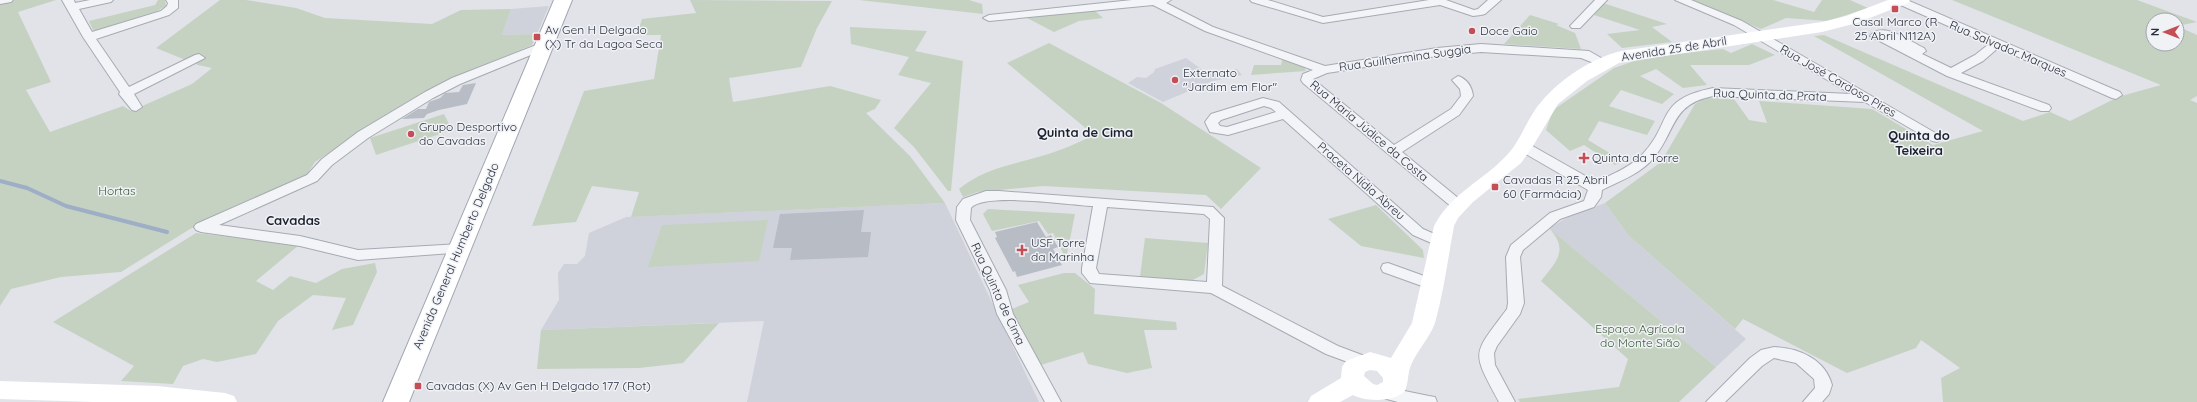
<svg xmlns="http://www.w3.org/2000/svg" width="2197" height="402" viewBox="0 0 2197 402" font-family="Quicksand,sans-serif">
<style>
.built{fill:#cfd2da}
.green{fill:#c5d2c2;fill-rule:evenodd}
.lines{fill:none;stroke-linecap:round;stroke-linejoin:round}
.stream{stroke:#9eaec6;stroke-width:4}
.building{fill:#b8bcc5}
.minor-casing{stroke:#a6aab2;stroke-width:2}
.primary-casing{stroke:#a1a7b3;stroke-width:2}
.minor{fill:#f3f4f7;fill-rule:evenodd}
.secondary{fill:#fff;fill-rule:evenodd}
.primary{fill:#fff;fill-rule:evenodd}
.poi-dot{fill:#c54e56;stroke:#f0f2f6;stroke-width:1.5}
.labels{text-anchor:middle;stroke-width:3;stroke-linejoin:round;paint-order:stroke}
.poi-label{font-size:12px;fill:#2a303f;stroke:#f0f2f6;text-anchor:start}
.street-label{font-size:12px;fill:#2a303f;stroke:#f0f2f6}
.park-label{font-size:12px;fill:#3c5a38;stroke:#f0f2f6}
.neighbourhood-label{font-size:13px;font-weight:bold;fill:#1c2130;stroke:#f0f2f6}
</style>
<rect width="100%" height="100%" fill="#e1e3e8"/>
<path class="built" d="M549 6 537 34 502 35 511 9Z
M1186 58 1205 72 1208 71 1214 74 1237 69 1242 75 1213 81 1163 102 1128 83 1137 77 1146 78 1154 72 1155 69Z
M945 203 1039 402H747L764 321 541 330 559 300 558 273 564 264H577L585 256 589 233 626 217Z
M1605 203 1628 235 1746 339 1716 367 1549 228 1568 217Z"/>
<path class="green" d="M15 0H56L18 12 51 82 26 90 50 132 123 106 131 111 192 84 212 68 198 65 156 48 220 0H246L296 8 325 18 432 24 461 10 511 9 502 35 537 34 532 45 454 79 399 107 315 162 304 179 190 229 121 272 61 277 11 289 0 306V3Z
M158 0H165L166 6 157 11 97 30H93L89 21 155 5Z
M690 0 832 1 817 28 801 67 729 78 733 102 830 86 881 100 875 109 866 113 910 156 945 203 631 217 639 192 592 186 576 222 532 226 584 91 654 79 661 35H637L642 19 696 13Z
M859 0H969L982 4 983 14Z
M1691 0H1773L1814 12 1822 0H1850L1868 8 1828 21 1786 18 1761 29Z
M1952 0H2137L2197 22 2177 26 2197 35V96L2190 100 2197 103V402H1943L1941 378 1960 368 1921 340 1916 348 1847 373 1743 319 1735 329 1628 235 1605 203 1661 162 1695 104 1706 98 1734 99 1749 120 1767 123 1759 101 1872 109 1933 145 1983 131 1814 36 1824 35 2023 121 2050 112 2070 121 2118 97 2161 85ZM2153 20H2177V44H2153Z
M1603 3 1667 24 1652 27 1672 42 1622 48 1607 34 1640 30 1594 15Z
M1094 10 1103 18 1079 21 1054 32 1025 17Z
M1530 15 1559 24 1556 25 1575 33 1581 49 1504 44Z
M850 27 927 31 915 51 963 61 951 191H948L914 147 894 128 931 83 898 75 909 57 851 44Z
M1049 43 1161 103 1261 168 1221 209 1206 195 1043 186 978 192 963 197 959 189C987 165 1026 163 1060 150 1071 146 1083 140 1094 135L1007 63Z
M1752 44 1775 55 1749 65H1690L1707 85 1683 88 1656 69 1640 76 1674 94 1662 104 1621 90 1609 106 1655 121 1647 135 1599 121 1588 140 1623 161 1615 165 1584 145 1570 151 1546 130 1553 110 1614 68 1646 57 1723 49 1731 53Z
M1283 57 1302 63 1306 71 1251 75 1254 65H1281Z
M444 114 452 130 376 155 370 138Z
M1376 205 1423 250 1424 258 1361 246 1328 219Z
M988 209 1075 214 1067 254 1064 255 1053 233 1048 234 1039 221 992 231 983 214Z
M768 220 759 261 648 267 662 225Z
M1549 228 1716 367 1679 402H1520L1518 399 1619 387 1628 359 1541 281C1557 261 1569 250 1549 228Z
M196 233 299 245 256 281 273 290 290 276 316 283 342 269 375 263 377 272 353 325 332 330 346 298 313 295 278 321 256 354 217 362 203 359 183 366 173 384 121 381 134 366 53 322Z
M1145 238 1208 243 1204 274 1191 281 1140 277Z
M1064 273H1075L1095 289 1094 314 1176 322 1177 330H1144L1152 368 1127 373 1088 364 1083 352 1041 365 1009 310 1029 302 1018 285Z
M719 323 683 363 639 368 537 369 541 330Z"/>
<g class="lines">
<path class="stream" d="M0 181 27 188 66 206 167 232"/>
</g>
<path class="building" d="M476 83 467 104 439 110 427 114 424 118 402 119 418 109H426L429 102 440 98 445 93 459 92 463 85Z
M864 210 861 232H871L868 257 790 260 792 248H773L780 214Z
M1037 222 1046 237 1051 235 1058 247 1053 249 1062 265 1017 277 1015 271 1013 272 995 238 997 237 995 232Z"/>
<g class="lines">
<g class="minor-casing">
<path id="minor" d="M0 0H13L11 2 0 4Z
M62 0H74L75 3 90 0H113L111 2 79 9 92 32 161 11 167 6 168 3 166 0H178V8L169 15 96 39 129 87 195 55 199 54 205 58 134 94 142 107 136 111 132 110 119 94 120 92 83 37Z
M1132 0H1171L1166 3 1213 27 1325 66 1437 48 1481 44 1589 51 1610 63 1604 67 1581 58 1481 52 1437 56 1327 73 1313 79 1394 145 1451 109 1461 96 1460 89 1452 80 1458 76C1467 79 1472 87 1473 96L1459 115 1402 152 1463 202 1465 205 1463 208H1453L1303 83 1301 80 1303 74 1313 70 1205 31 1153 5 989 21 983 18 989 15Z
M1250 0H1268L1323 17 1429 0H1446L1474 10 1478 9 1488 0H1501L1485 14 1481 15 1473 16 1440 5 1323 23 1252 2Z
M1595 0H1607L1580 28H1572L1570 26 1572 24Z
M1675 0H1691L1742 21 1944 138 1937 142 1932 141 1865 102 1713 96C1668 105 1677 134 1650 162 1637 175 1618 182 1602 190L1601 197 1594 207 1560 219 1523 250 1520 257 1524 303 1520 314 1497 346 1494 353 1495 365 1515 402H1499C1471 350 1472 356 1507 309L1508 303 1506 257 1511 245 1550 213 1584 201 1588 190 1519 150 1517 147 1519 144H1529L1596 182C1611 175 1628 168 1641 156 1674 122 1654 100 1713 88L1851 94 1734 25Z
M1895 0H1907L2120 92 2122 95 2116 99 2112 98 1998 48 1983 61 1961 73 2049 105 2051 108 2049 111H2041L1947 76 1870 36C1882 20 1911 42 1924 48L1926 51 1922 54 1951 68 1975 55 1989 44 1896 3Z
M544 42 550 46 548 48 460 84 433 98 368 138 332 165 317 181 219 225 300 236 358 250 460 244 465 246 467 249 465 252 358 260 300 246 201 232 196 230 194 227 196 224 307 175 322 159 358 132 425 92 452 78Z
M1263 98 1279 102 1423 229 1446 239 1448 242 1446 245H1436L1413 235 1283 119 1228 135 1210 132 1205 122 1211 114ZM1264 106 1271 108 1276 112 1227 127 1220 126 1218 123 1221 120Z
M986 191H999L1213 207 1224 218 1222 286 1338 346 1370 358 1372 362 1370 366 1364 368 1326 354 1211 293 1090 283 1082 273V268L1093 206C1070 205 984 192 971 208L970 220 1006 290 1013 314 1061 402H1045L997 314 990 290 956 220 957 207 963 199ZM1107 207 1204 214 1210 219 1207 282 1099 274 1096 268Z
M1388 263 1438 281 1441 285 1438 289 1433 290 1383 272 1381 268 1383 264Z
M1774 347C1799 348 1825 359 1832 385L1829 394 1822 402H1803L1815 388 1814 379 1796 363 1774 358 1762 366 1725 402H1706L1750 358 1761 350Z
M1385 387 1429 396 1435 397 1437 402H1398L1379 397 1377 393 1379 389Z"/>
</g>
<g class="primary-casing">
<path id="primary" d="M554 0H572L409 402H383Z"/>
</g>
<use href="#minor" class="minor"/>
<path class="secondary" d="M1888 0H1910L1908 3 1857 23 1822 32 1619 63 1587 81 1558 104 1533 146 1521 163 1473 202 1458 218 1454 226C1448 258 1444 291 1435 323 1430 337 1417 351 1411 365 1407 374 1409 385 1404 392 1393 402 1366 402 1353 395L1340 402H1308L1311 396 1341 378 1342 367 1346 361 1370 352 1391 358 1412 323 1434 226C1452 192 1482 182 1507 155 1519 142 1524 127 1533 113 1551 85 1588 59 1621 51L1822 22 1846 16ZM1370 370 1377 371 1383 378V382L1377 385 1373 384 1364 376 1365 372Z
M0 381 157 386 225 393 234 396 237 402H94L0 399Z"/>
<use href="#primary" class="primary"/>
</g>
<g class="poi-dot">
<rect x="1891" y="5" width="8" height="8" rx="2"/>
<circle cx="1472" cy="31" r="4"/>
<rect x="533" y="33" width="8" height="8" rx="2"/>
<circle cx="1175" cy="80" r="4"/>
<circle cx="411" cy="134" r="4"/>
<path d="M1582 152h4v4h4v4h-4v4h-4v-4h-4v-4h4z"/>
<rect x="1491" y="183" width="8" height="8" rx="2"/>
<path d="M1020 244h4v4h4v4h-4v4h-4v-4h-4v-4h4z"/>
<rect x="414" y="382" width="8" height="8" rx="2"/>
</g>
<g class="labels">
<g class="poi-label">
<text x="1895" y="26" text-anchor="middle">Casal Marco (R<tspan x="1895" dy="14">25 Abril N112A)</tspan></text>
<text x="545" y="34">Av Gen H Delgado<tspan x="545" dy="14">(X) Tr da Lagoa Seca</tspan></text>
<text x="1480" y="35">Doce Gaio</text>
<text x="1183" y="77">Externato<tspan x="1183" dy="14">"Jardim em Flor"</tspan></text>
<text x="419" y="131">Grupo Desportivo<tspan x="419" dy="14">do Cavadas</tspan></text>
<text x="1592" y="162">Quinta da Torre</text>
<text x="1503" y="184">Cavadas R 25 Abril<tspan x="1503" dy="14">60 (Farmácia)</tspan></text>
<text x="1031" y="247">USF Torre<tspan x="1031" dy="14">da Marinha</tspan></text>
<text x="426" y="390">Cavadas (X) Av Gen H Delgado 177 (Rot)</text>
</g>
<g class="street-label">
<text transform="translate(1674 49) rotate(-9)" y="4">Avenida 25 de Abril</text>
<text transform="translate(2008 49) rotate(23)" y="4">Rua Salvador Marques</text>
<text transform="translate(1405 58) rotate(-8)" y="4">Rua Guilhermina Suggia</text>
<text transform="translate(1838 81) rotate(30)" y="4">Rua José Cardoso Pires</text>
<text transform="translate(1770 95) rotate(2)" y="4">Rua Quinta da Prata</text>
<text transform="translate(1369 131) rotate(40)" y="4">Rua Maria Júdice da Costa</text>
<text transform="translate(1361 181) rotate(41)" y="4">Praceta Nídia Abreu</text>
<text transform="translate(456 256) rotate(-67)" y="4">Avenida General Humberto Delgado</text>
<text transform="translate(998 294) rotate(65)" y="4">Rua Quinta de Cima</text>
</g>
<g class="park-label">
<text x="117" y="195">Hortas</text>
<text x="1640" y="333">Espaço Agrícola<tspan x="1640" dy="14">do Monte Sião</tspan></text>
</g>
<g class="neighbourhood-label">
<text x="1085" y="137">Quinta de Cima</text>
<text x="1919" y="140">Quinta do<tspan x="1919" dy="15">Teixeira</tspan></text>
<text x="293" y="225">Cavadas</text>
</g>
</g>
<g transform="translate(2165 32) rotate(270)"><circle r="19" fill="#f0f2f6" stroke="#a1a4ad"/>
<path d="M0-3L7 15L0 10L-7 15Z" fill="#c54e56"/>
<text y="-6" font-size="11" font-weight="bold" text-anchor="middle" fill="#2a303f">N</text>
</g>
</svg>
